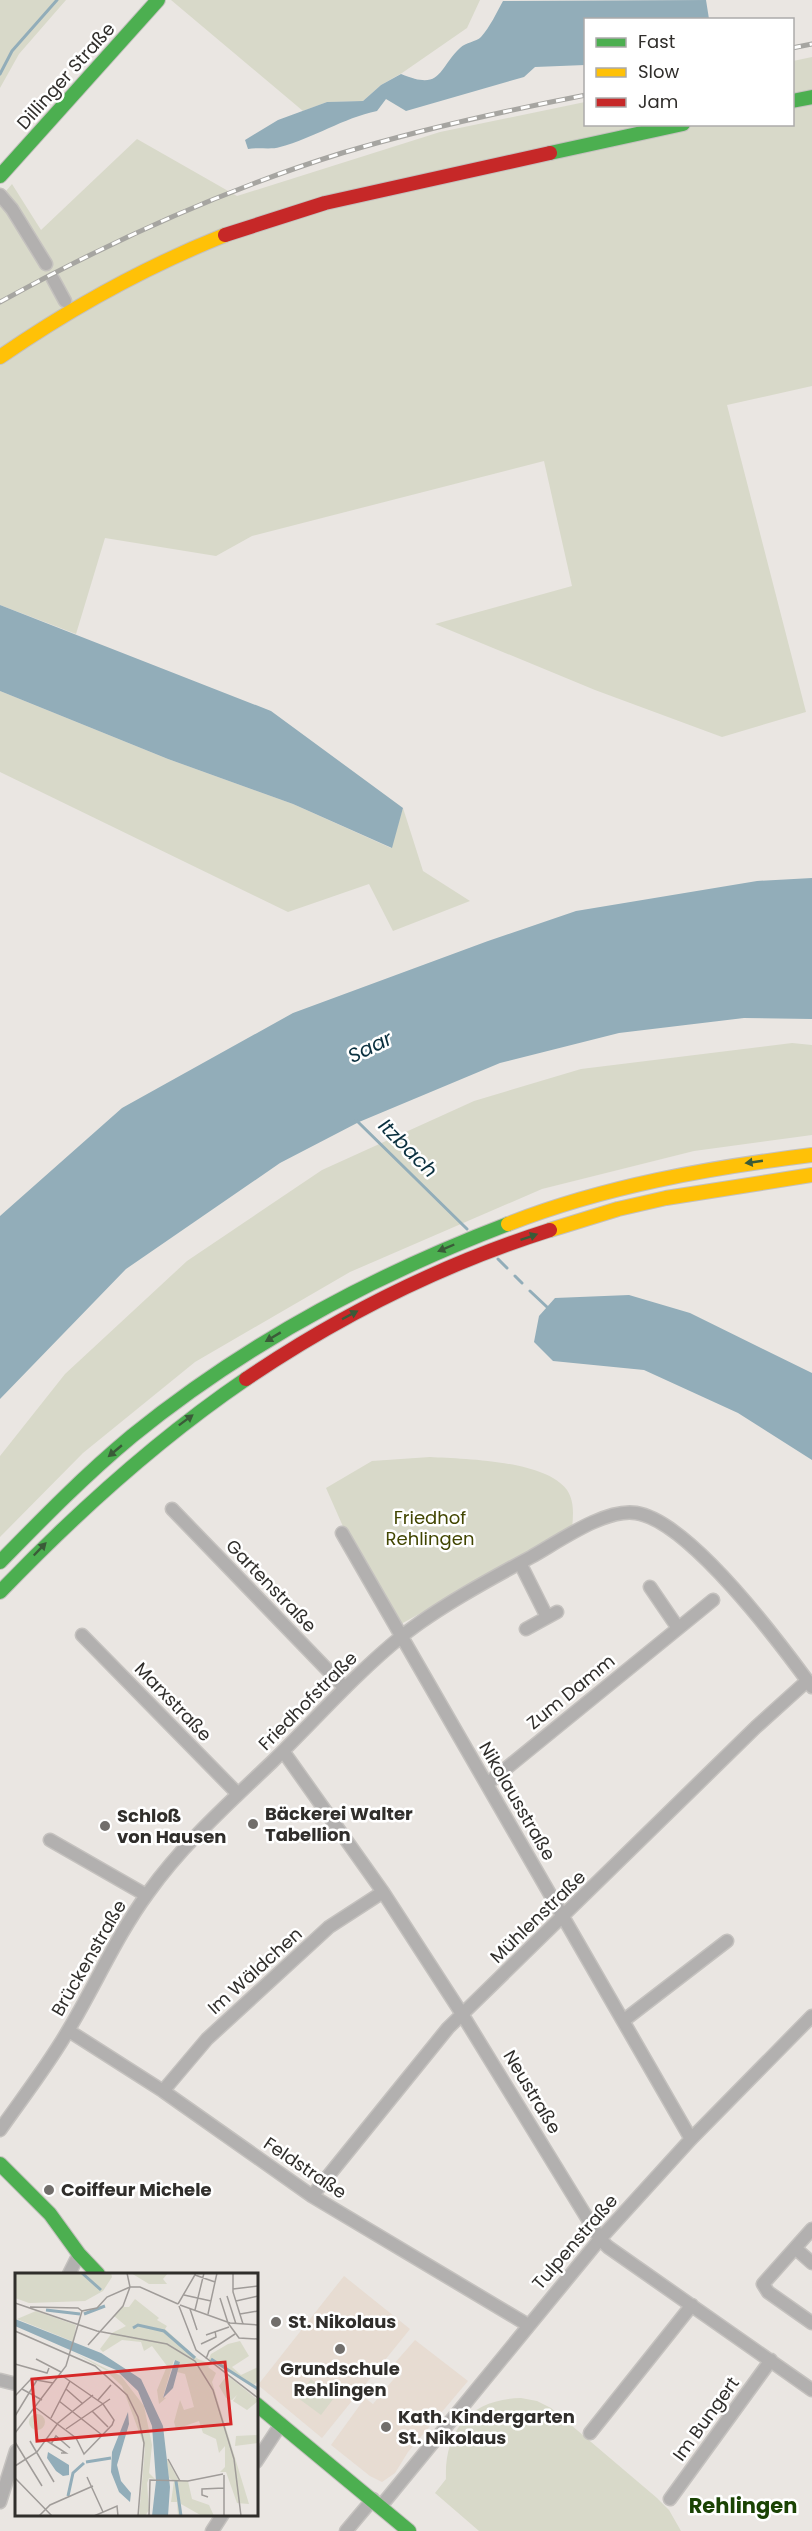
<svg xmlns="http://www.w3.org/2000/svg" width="812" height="2531" viewBox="0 0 812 2531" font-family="Poppins,sans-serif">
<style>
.education{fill:#e7dcd2}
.green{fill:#d8d9c9}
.water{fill:#92adb9}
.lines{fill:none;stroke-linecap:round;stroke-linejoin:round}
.stream{stroke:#92adb9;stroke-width:3}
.street-casing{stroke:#c4c1be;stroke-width:15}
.fast-casing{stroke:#c4c1be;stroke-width:16}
.slow-casing{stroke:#c4c1be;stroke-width:16}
.jam-casing{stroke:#c4c1be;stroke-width:16}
.street{stroke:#b2b0af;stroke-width:12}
.fast{stroke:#4caf50;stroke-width:14}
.slow{stroke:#ffc107;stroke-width:14}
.jam{stroke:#c62828;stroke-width:14}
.rail-casing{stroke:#a6a5a1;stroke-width:5}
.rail{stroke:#fff;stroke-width:3;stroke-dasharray:9;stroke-linecap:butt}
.oneway{fill:#3a5b38}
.poi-dot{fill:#716e6b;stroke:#fff;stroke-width:2}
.labels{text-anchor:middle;stroke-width:5;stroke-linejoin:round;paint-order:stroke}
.street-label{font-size:18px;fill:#302e2b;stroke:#fff}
.park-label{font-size:18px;fill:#424602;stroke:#fff}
.poi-label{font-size:18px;font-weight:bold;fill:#302e2b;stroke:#fff;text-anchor:start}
.water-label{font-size:20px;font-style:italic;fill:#0a303f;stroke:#fff}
.quarter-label{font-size:21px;font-weight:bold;fill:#1a4304;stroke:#fff}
.inset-river{fill:none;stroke:#92adb9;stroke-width:3}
.inset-road{fill:none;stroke:#a09c99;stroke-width:1.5}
.view{fill:#d62828;fill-opacity:0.15;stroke:#d62828;stroke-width:3}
.inset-edge{fill:none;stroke:#302e2b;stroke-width:3}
</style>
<rect width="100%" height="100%" fill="#eae6e2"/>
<path class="education" d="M344 2276 410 2329 322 2438 258 2385Z
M415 2340 468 2381 408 2452 395 2473 382 2482 370 2476 331 2445 365 2398 373 2404 397 2375 399 2378 402 2374 393 2365Z"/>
<path class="green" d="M0 0H66L19 54 0 88Z
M171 0H480L467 28 402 73 381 85 363 101 327 102 303 111Z
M812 57V386L727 405 806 712 722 737 595 690 435 624 572 586 544 461 252 536 216 556 105 538 76 634 0 605V198L12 184 41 230 137 139 237 196 440 132 585 102 586 124H792L793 61Z
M0 691 168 759 293 804 391 848 403 808 423 871 470 901 393 931 369 884 288 912 0 772Z
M792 1043 812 1045V1135L694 1151 542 1189 350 1272 195 1362 83 1453 0 1537V1456L65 1374 187 1261 322 1170 474 1101 581 1069Z
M430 1457C464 1459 545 1460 567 1490 575 1502 573 1516 572 1530L401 1624 345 1531 326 1488 372 1461Z
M311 2379 334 2398 321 2415 298 2398Z
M521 2398 537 2401 551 2408 657 2498 669 2510 681 2531H479L435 2493 446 2479C444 2430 471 2399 521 2398Z"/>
<path class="water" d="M706 0 709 19 586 20 585 65 535 67 524 77 406 111 386 99 377 111C343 118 314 138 280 147 271 150 258 147 248 149L245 140 278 120 327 102 363 101 381 85 401 74C442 91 437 70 460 48 466 42 476 42 481 37 490 27 497 12 503 1Z
M0 605 271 711 403 808 392 848 293 804 168 759 0 691Z
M812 878V1019L744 1018 619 1033 500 1063 359 1122 280 1163 126 1269 0 1399V1216L122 1108 293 1013 488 941 576 911 757 881Z
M629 1295 690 1313 812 1373V1460L738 1413 644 1370 553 1361 534 1342 539 1316 555 1298Z"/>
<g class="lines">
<path class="stream" d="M0 74 12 51 57 0
M356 1120 467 1229
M498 1259 507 1268
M515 1276 522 1283
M530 1291 547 1307"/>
<g class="street-casing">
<path id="street" d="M0 195 12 209 46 264
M53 279 65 301
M172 1509 345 1688
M342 1533 691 2139
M520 1563 547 1617
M650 1587 678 1628
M526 1629 557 1612
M82 1635 238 1794
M283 1751 383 1892 462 2014 600 2239 608 2247 812 2390
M487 1784 713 1600
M50 1840 146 1895
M623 2021 727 1941
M69 2031 163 2091 312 2196 528 2325
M163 2091 207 2039 329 1927 383 1892
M0 2130C23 2097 49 2064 69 2029 96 1984 117 1935 148 1893 183 1844 229 1803 272 1762 315 1720 355 1674 402 1636 437 1608 490 1579 531 1557 558 1542 605 1508 636 1513 689 1521 780 1643 812 1687
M312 2196 448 2028 756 1727 807 1681
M812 2229 763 2284 768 2292 812 2323
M795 2248 812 2263
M69 2274 79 2254
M0 2380 16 2384
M590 2433 692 2305
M256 2462 281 2424
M670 2499 771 2360
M0 2502 16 2451
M381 2506 600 2239 691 2139 812 2016
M212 2531 223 2514
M346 2531 373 2499"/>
</g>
<g class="fast-casing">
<path id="fast" d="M792 101 812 97
M550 153 683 124
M0 176 158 0
M0 1562C43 1518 85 1475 132 1436 245 1344 372 1276 508 1224
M0 1592C76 1513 155 1441 246 1379
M0 2164 50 2214 79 2254 98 2274
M256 2404 409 2531"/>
</g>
<g class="slow-casing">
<path id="slow" d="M0 357C71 308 145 267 225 235
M508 1224C605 1186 708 1168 812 1155
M550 1230 618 1209 666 1198 812 1175"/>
</g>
<g class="jam-casing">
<path id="jam" d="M225 235 325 203 550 153
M246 1379C339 1316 443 1264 550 1230"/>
</g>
<use href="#street" class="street"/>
<use href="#fast" class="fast"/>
<use href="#slow" class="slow"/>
<use href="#jam" class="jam"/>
<g class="rail-casing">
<path id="rail" d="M792 48 812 44
M0 302C109 242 223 190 342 153 422 129 504 111 586 95"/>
</g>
<use href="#rail" class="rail"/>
</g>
<defs><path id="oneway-solid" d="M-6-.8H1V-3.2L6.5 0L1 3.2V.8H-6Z" transform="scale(1.5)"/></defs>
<g class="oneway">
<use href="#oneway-solid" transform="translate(754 1162) rotate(172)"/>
<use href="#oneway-solid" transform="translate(529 1237) rotate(-19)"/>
<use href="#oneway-solid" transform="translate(446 1248) rotate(157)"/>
<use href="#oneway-solid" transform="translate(350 1315) rotate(-28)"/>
<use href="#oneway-solid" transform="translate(273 1337) rotate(149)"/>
<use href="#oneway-solid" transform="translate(186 1420) rotate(-37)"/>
<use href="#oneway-solid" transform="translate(115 1451) rotate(140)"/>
<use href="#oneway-solid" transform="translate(40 1549) rotate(-46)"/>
</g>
<g class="poi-dot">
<circle cx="253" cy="1824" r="6"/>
<circle cx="105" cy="1826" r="6"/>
<circle cx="49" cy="2190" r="6"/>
<circle cx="276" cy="2322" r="6"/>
<circle cx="340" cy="2349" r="6"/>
<circle cx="386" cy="2427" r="6"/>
</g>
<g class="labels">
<g class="street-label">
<text transform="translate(66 76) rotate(-48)" y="6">Dillinger Straße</text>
<text transform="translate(271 1586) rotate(46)" y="6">Gartenstraße</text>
<text transform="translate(571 1692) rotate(-39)" y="6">Zum Damm</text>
<text transform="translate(308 1701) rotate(-45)" y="6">Friedhofstraße</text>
<text transform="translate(173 1702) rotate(46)" y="6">Marxstraße</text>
<text transform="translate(517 1801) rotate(60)" y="6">Nikolausstraße</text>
<text transform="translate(538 1917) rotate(-44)" y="6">Mühlenstraße</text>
<text transform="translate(89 1958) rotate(-60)" y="6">Brückenstraße</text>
<text transform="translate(255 1971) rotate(-42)" y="6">Im Wäldchen</text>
<text transform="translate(532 2092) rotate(59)" y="6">Neustraße</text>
<text transform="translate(305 2168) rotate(34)" y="6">Feldstraße</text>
<text transform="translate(575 2242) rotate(-49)" y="6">Tulpenstraße</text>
<text transform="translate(706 2419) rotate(-54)" y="6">Im Bungert</text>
</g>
<g class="park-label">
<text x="430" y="1524">Friedhof<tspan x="430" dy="21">Rehlingen</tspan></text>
</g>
<g class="poi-label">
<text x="265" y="1820">Bäckerei Walter<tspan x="265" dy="21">Tabellion</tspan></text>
<text x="117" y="1822">Schloß<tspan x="117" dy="21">von Hausen</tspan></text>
<text x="61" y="2196">Coiffeur Michele</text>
<text x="288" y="2328">St. Nikolaus</text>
<text x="340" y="2375" text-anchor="middle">Grundschule<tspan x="340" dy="21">Rehlingen</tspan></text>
<text x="398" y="2423">Kath. Kindergarten<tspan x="398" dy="21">St. Nikolaus</tspan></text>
</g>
<g class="water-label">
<text transform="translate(370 1047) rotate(-26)" y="7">Saar</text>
<text transform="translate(408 1148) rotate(45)" y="7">Itzbach</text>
</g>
<g class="quarter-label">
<text x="743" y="2513">Rehlingen</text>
</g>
</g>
<g transform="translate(15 2273)">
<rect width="243" height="243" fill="#eae6e2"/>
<path d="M0 0H96L97 4 88 18 70 28 14 30 0 25ZM116 0H153L148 6 152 11H134ZM120 26 144 45 142 47 152 53 150 56 183 86 196 91 193 94 201 100 197 109 234 231 222 230 211 199H205L210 194V173L204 180 201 166 188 160 184 148 161 156 159 149 165 127 169 137 179 134 170 101 162 99 165 89 159 87 148 124 151 125 144 131 142 117 152 93 137 73 129 78 126 69 107 67 88 79 85 76 97 60 111 53 99 43 107 34H114ZM21 38 61 52 59 69 2 46ZM225 68 234 83 217 94 226 102 243 94V108L239 112 194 86 196 81 213 71ZM58 79 106 103 129 133 137 172 134 200 140 206 134 205 132 210 134 237 130 243H124L130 175 107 113 90 97ZM212 102 243 127V128L232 137 218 128 222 122 217 127 211 125 204 113ZM14 149a8 8 0 1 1 16 0a8 8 0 1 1-16 0ZM243 162V170L220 173 221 163ZM151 184 164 208H173L177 226 194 232 199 243H187L166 231 164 224 167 243H163L162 229H156L159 208 154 205Z" fill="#d8d9c9"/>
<path d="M0 46 86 80 126 106 148 153 155 214 153 243H137L141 208 137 153 123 118 101 97 0 53ZM160 87 165 89 158 115 148 125ZM113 139 114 151 102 192 106 208 116 220 115 229 104 219 96 199 97 179ZM33 179 54 192V202L48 203 41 198 32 185Z" fill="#92adb9"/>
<path class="inset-river" d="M67 0 86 17M31 37 65 41M69 41 90 33M118 55 123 52 149 58 180 85M196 86 243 116M71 189 96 185M161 208 166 243M53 223 58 200 69 190"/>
<path class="inset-road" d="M218 0V19L228 51M180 2 200 9M218 16 243 13M169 22 196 28M212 23 221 51M205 25 213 50M221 28 243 23M0 30 82 58 152 71 180 88 198 117 219 186 226 243M163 31 181 0M165 32 215 50 243 52M164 33 181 77 243 125M15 34 63 35 67 38M175 36 182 57M180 37 189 0M193 41 202 0M225 41 243 38M213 50 224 65 243 66M0 58 80 93 112 122 123 144 129 170 123 243M191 62 214 54M186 71 201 64 200 58M73 72 108 33 115 14H125L163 31M21 86 46 99M191 86 194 78 220 61M0 91 32 100 34 95M7 116 27 127M51 116 68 131M0 123 16 106 38 110M83 127 96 112M44 128 87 162M21 135 61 165 69 181 97 152 99 147 88 131 46 102M77 138 93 154M0 143 22 107M36 145 55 108M51 156 95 126M0 160 51 93 67 38 82 35 92 24 115 14 112 0M15 168 39 209M32 168 51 180H46M0 169 27 213M36 171 41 163 55 175M153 186 165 208M0 193 22 179 43 150 78 122M209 202V243M72 204 88 239M0 205 37 243M193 224 187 222V216L209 215M24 243 35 232 78 213M79 243 102 233 103 243M134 243 135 207 173 208 208 201"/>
<path class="view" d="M210 89 216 151 22 168 17 106Z"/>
<rect width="243" height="243" class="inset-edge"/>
</g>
<rect x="584" y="18" width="210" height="108" fill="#ffffff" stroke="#acabaa" stroke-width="1.5"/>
<rect x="596" y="38" width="30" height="9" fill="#4caf50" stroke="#acabaa" stroke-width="1.5"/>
<text x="638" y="48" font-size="18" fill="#302e2b">Fast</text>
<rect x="596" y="68" width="30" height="9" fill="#ffc107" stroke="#acabaa" stroke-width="1.5"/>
<text x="638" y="78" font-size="18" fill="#302e2b">Slow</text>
<rect x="596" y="98" width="30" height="9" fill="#c62828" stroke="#acabaa" stroke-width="1.5"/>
<text x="638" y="108" font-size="18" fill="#302e2b">Jam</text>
</svg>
